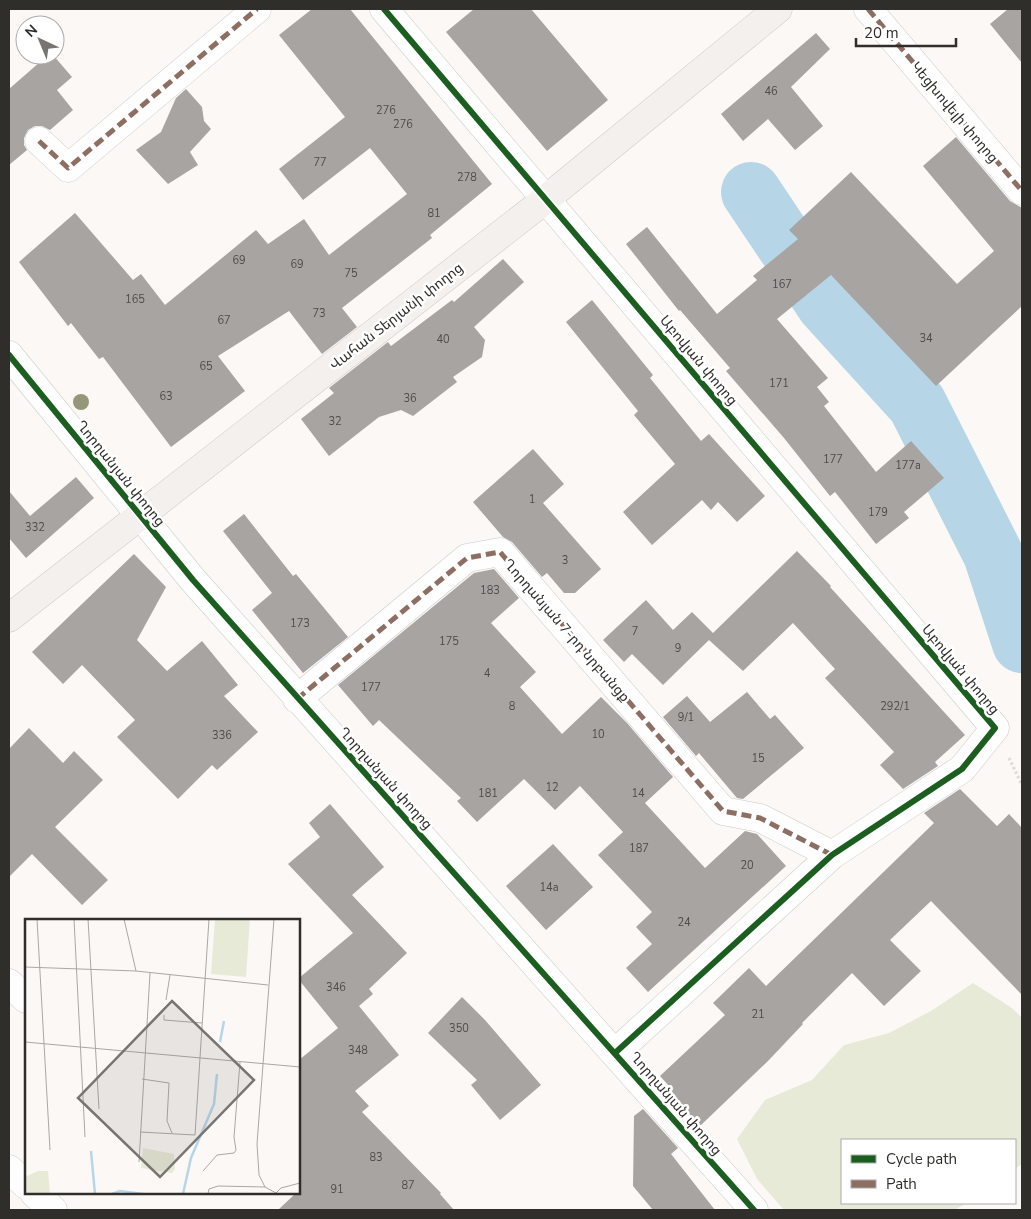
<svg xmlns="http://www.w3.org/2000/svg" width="1031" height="1219" viewBox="0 0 1031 1219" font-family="'Nunito Sans','Noto Sans Armenian',sans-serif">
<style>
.green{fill:#e8ead8}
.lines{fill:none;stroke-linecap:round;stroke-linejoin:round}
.river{stroke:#b6d6e8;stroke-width:60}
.building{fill:#a7a4a2}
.street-casing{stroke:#cdcbc8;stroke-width:29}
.secondary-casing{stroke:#cdcbc8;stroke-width:29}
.path{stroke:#dcdbda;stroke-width:3;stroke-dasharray:2.5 2.5;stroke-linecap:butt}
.street{stroke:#fefefe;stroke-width:28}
.secondary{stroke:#f4f0ee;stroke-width:28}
.quiet{stroke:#8d6e63;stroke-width:5;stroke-dasharray:10 5;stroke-linecap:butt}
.cycleway-casing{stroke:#fff;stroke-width:9}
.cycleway{stroke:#1b5e20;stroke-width:6}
.tree{fill:#959779}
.labels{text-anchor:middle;stroke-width:5;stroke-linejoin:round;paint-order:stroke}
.number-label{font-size:11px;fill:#4e4c49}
.street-label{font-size:14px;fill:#302e2b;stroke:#fff}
.inset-river{fill:none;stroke:#b6d6e8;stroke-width:2.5}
.inset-road{fill:none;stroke:#aaa7a4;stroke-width:1}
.view{fill:#777572;fill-opacity:0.15;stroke:#777572;stroke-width:2.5}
.inset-edge{fill:none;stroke:#302e2b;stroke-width:2.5}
</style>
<rect width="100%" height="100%" fill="#fbf8f5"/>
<path class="green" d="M973 983 1012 1008 1022 1018V1164L1015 1169V1140H842V1203H967L954 1210H784L757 1179 737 1139 765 1100 812 1080 844 1045 889 1033 931 1011Z"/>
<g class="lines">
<path class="river" d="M751 192 826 304 917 404 993 554 1022 643"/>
</g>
<path class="building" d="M312 9H350L492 184 430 235 432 238 342 308 357 327 322 354 289 311 218 356 245 391 171 447 103 357 99 359 71 323 68 326 19 262 75 213 133 280 141 274 165 305 256 230 268 244 304 219 329 255 407 194 370 148 303 200 279 169 345 117 279 35Z
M474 9H531L608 100 547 151 446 32Z
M1008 9H1022V63L990 24Z
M816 33 830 49 791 87 823 126 795 150 768 119 743 141 721 114Z
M48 55H53L72 77 57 90 73 110 50 130 42 126H35L28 130 24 138V145L27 150 9 165V89Z
M186 89 202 107 204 121 211 129 190 152 198 165 168 184 136 150 161 132 176 98Z
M956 137 1010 201 1022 208V306L936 386 831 275 777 319 828 378 817 387 829 402 824 406 876 472 911 441 944 478 904 512 909 518 876 544 835 492 830 496 784 438 726 371 730 368 680 310 679 311 626 244 647 227 717 314 757 280 753 276 798 239 789 230 851 172 957 284 994 251 923 166Z
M503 259 524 282 474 327 485 340 482 357 453 377 457 382 413 416 401 410 379 417 329 456 301 419 334 393 329 388 388 342 391 346 452 300 454 302Z
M592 300 653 375 650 378 701 441 709 434 765 496 737 522 718 502 711 510 702 500 652 545 623 512 675 464 634 415 638 411 566 322Z
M533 449 564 484 543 503 601 569 575 593H564L547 573 542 577 512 542 503 537 473 502Z
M76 477 94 498 26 558 9 538V491L30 516Z
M244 514 293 576 296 574 348 637 303 673 252 610 272 593 223 531Z
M797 551 831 586 830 587 965 735 935 762 938 766 903 789 880 765 894 752 825 678 835 669 793 623 743 671 709 640 663 685 632 654 624 662 603 640 646 600 673 630 692 612 713 633Z
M134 554 166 587 137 640 167 671 202 641 238 685 224 696 258 732 217 770 212 765 178 799 117 737 135 720 82 665 63 684 32 652Z
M494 569 519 598 491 623 536 672 520 687 562 734 601 697 627 723 673 777 645 803 705 868 745 831 757 834 786 866 648 992 626 968 652 944 636 927 652 912 598 855 623 832 580 786 555 810 524 779 477 822 457 801 461 798 379 720 373 726 338 685 474 573Z
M747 692 770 719 775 715 804 748 743 799 737 798 699 753 696 756 663 717 687 696 710 722Z
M29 728 63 763 74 751 103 780 55 827 108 880 82 905 32 854 9 877V749Z
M960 789 997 826 1009 814 1022 828V995L931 901 890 940 921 971 884 1006 852 973 802 1023 803 1024 768 1061 700 1126 667 1089 670 1087 660 1076 725 1015 713 1003 749 968 766 986 934 823 924 813Z
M330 804 384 867 352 895 407 953 369 989 373 994 359 1006 399 1055 355 1091 369 1106 362 1112 441 1193 440 1194 454 1210H278L296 1193H299V1060L338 1028 299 980V978L353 933 288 864 320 837 309 823Z
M553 844 593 887 546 930 506 886Z
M462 997 485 1020 541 1085 500 1120 471 1085 477 1080 428 1033Z
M643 1109 678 1148 671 1154 715 1210H653L633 1186 634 1116Z"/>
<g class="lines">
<g class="street-casing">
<path id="street" d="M384 9 995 728 962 769 832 855 615 1053
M868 9 1022 191
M39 141 68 168 257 9
M9 355 193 580 754 1210
M297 699 467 558 500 552 723 811 760 818 832 855
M9 983 26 999
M9 1169 26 1185
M34 1193 53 1210"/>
</g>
<g class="secondary-casing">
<path id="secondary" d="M9 618 546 199 778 9"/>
</g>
<path class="path" d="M1009 758 1022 785"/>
<use href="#street" class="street"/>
<use href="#secondary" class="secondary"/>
<path class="quiet" d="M868 9 1022 191
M39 141 68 168 257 9
M297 699 467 558 500 552 723 811 760 818 832 855"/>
<g class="cycleway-casing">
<path id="cycleway" d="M384 9 995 728 962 769 832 855 615 1053
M9 355 193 580 754 1210"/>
</g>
<use href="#cycleway" class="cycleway"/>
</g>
<circle class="tree" cx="81" cy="402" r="8"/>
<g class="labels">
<g class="number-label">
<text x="771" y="95">46</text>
<text x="386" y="114">276</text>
<text x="403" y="128">276</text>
<text x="320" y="166">77</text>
<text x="467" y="181">278</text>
<text x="434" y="217">81</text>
<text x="239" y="264">69</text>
<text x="297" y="268">69</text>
<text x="351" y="277">75</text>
<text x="782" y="288">167</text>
<text x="135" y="303">165</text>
<text x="319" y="317">73</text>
<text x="224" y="324">67</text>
<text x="926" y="342">34</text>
<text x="443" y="343">40</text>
<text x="206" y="370">65</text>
<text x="779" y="387">171</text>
<text x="166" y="400">63</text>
<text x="410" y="402">36</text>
<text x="335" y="425">32</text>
<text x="833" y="463">177</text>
<text x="908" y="469">177a</text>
<text x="532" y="503">1</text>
<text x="878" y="516">179</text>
<text x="35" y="531">332</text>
<text x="565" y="564">3</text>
<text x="490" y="594">183</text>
<text x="300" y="627">173</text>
<text x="635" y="635">7</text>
<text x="449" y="645">175</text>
<text x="678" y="652">9</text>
<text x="487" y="677">4</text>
<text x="371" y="691">177</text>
<text x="512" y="710">8</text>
<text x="895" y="710">292/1</text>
<text x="686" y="721">9/1</text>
<text x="598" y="738">10</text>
<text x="222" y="739">336</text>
<text x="758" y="762">15</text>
<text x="552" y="791">12</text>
<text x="488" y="797">181</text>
<text x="638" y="797">14</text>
<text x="639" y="852">187</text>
<text x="747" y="869">20</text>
<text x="549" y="891">14a</text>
<text x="684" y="926">24</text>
<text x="336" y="991">346</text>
<text x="758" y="1018">21</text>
<text x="459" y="1032">350</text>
<text x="358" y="1054">348</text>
<text x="376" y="1161">83</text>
<text x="408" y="1189">87</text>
<text x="337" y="1193">91</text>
</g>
<g class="street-label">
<text transform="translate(955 112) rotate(50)" y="5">Կեցխովելի փողոց</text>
<text transform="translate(396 316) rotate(-38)" y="5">Վահան Տերյանի փողոց</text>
<text transform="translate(699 360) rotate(50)" y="5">Աբովյան փողոց</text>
<text transform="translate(121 473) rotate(51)" y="5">Ղորղանյան փողոց</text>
<text transform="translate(567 630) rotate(49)" y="5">Ղորղանյան 7-րդ նրբանցք</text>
<text transform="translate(961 669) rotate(50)" y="5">Աբովյան փողոց</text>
<text transform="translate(386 778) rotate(48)" y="5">Ղորղանյան փողոց</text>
<text transform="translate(676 1103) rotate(49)" y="5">Ղորղանյան փողոց</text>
</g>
</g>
<g transform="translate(25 919)">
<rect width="275" height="275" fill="#fbf8f5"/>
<path d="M190 0H225L221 58 186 55ZM118 229 149 235 150 250 147 254 116 249ZM13 252H23L25 275H0V258Z" fill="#e8ead8"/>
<path class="inset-river" d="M195 123 199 102M66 232 70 275M87 275 95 272 118 275M158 275 166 239 189 185 192 155"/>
<path class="inset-road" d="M12 0 25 231M49 0 60 218M63 0 74 190M99 0 111 52M249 0 232 225 234 256 240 268 251 274M0 48 111 52 243 66M141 81 145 56M139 96V101L177 104M0 123 275 148M117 160 144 164 142 202 147 214M115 213 170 216 184 0M114 243 125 54M178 252 192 236 209 234 211 231 209 218 215 143M183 275 184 270 193 267 240 268M250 275 256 269 275 264"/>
<path class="view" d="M147 82 229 161 135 258 53 179Z"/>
<rect width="275" height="275" class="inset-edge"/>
</g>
<rect width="1031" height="1219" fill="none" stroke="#302e2b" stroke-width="20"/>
<rect x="841" y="1139" width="175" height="65" fill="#ffffff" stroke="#acabaa"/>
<rect x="851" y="1155" width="25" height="8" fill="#1b5e20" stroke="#acabaa"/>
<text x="886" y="1164" font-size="15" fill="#302e2b">Cycle path</text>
<rect x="851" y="1180" width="25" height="8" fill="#8d6e63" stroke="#acabaa"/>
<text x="886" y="1189" font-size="15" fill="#302e2b">Path</text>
<g transform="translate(40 40) rotate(316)"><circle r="24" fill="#ffffff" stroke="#acabaa"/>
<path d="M0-4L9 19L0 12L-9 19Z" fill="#777572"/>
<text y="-8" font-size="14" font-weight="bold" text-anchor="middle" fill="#302e2b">N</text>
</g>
<path d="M856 38v8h100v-8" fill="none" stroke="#302e2b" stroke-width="2.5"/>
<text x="864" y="38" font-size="15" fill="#302e2b" stroke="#ffffff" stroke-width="4" paint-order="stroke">20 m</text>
</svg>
